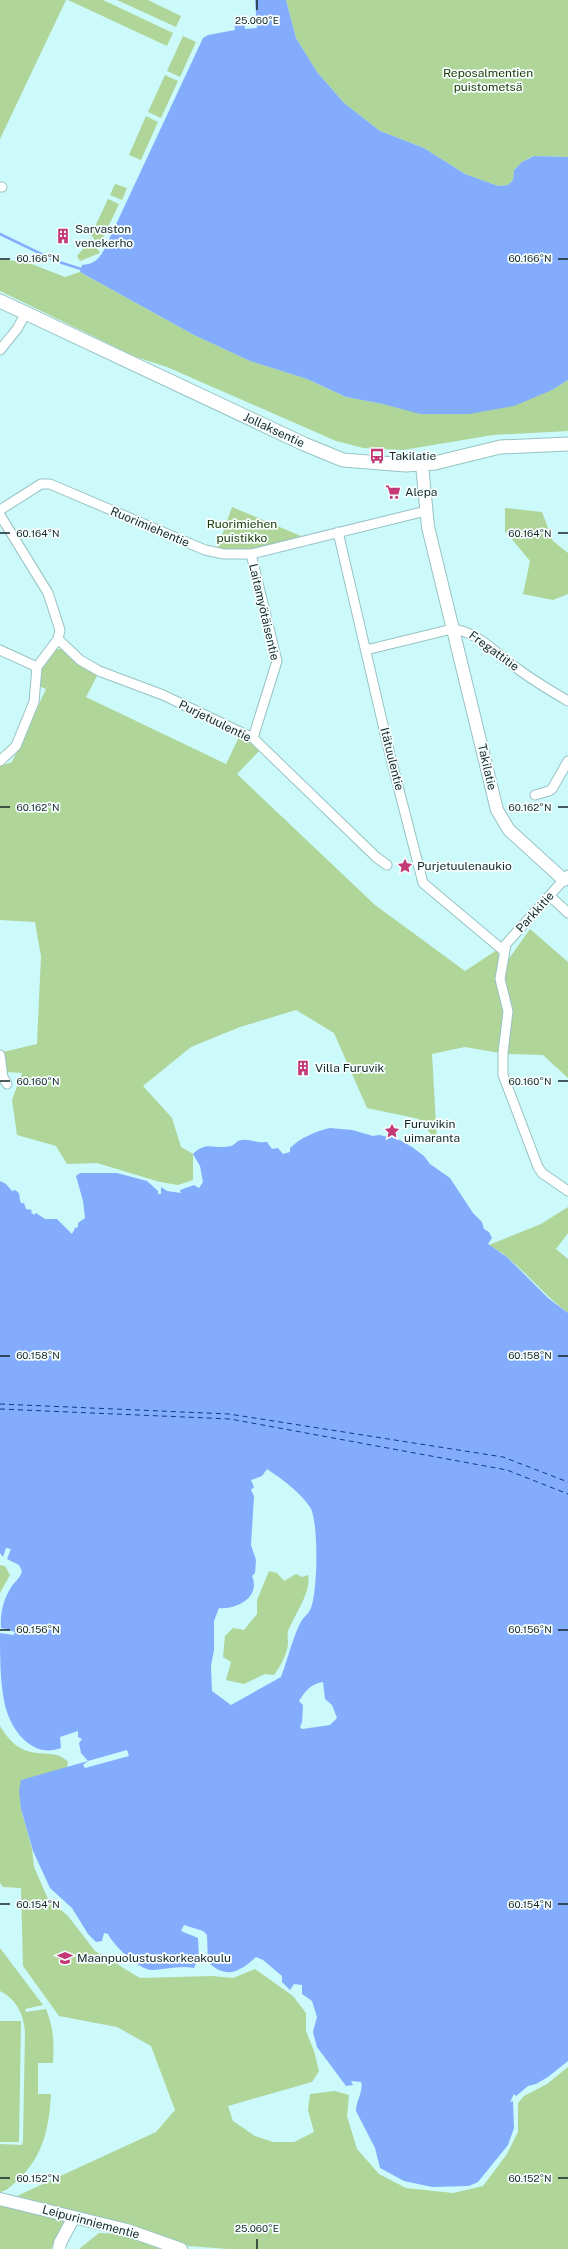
<svg xmlns="http://www.w3.org/2000/svg" width="568" height="2249" viewBox="0 0 568 2249" font-family="'Public Sans',sans-serif">
<style>
.green{fill:#afd599}
.water{fill:#83adfc;fill-rule:evenodd}
.pier{fill:#ccf9fa}
.lines{fill:none;stroke-linecap:round;stroke-linejoin:round}
.stream{stroke:#83adfc;stroke-width:2.5}
.ferry{stroke:#0b3890;stroke-width:1;stroke-dasharray:5 4;stroke-linecap:butt}
.minor-casing{stroke:#98c3c4;stroke-width:11}
.tertiary-casing{stroke:#98c3c4;stroke-width:14}
.secondary-casing{stroke:#98c3c4;stroke-width:15}
.minor{stroke:#fff;stroke-width:9}
.tertiary{stroke:#fff;stroke-width:12}
.secondary{stroke:#fff;stroke-width:13}
.ticks{fill:none;stroke:#162728;stroke-width:1.5}
.labels{text-anchor:middle;stroke-width:3.5;stroke-linejoin:round;paint-order:stroke}
.park-label{font-size:12px;fill:#193800;stroke:#f6fefe}
.poi-label{font-size:12px;fill:#162728;stroke:#f6fefe;text-anchor:start}
.street-label{font-size:12px;fill:#162728;stroke:#f6fefe}
.ticks-label{font-size:10px;text-anchor:middle;fill:#162728;stroke:#f6fefe;stroke-width:3.5;stroke-linejoin:round;paint-order:stroke}
</style>
<rect width="100%" height="100%" fill="#ccf9fa"/>
<path class="green" d="M0 0H66L0 139Z
M68 0H103L173 33 167 46Z
M117 0H148L181 16 176 27Z
M286 0H568V157L533 156 522 162 514 170 513 180 508 185 498 186 465 174 424 148 380 131 344 103 317 72 296 38Z
M183 36 196 42 180 77 167 71Z
M165 75 178 81 161 118 148 112Z
M146 116 158 122 141 160 129 155Z
M115 184 127 188 122 200 110 195Z
M108 199 119 204 99 246 91 235Z
M90 238 100 253 80 261 77 256 87 244Z
M0 259 29 263 65 277 80 272 194 335 250 361 307 379 346 397 383 404 552 390 568 380V431L493 435 403 450 363 448 336 441 167 367 136 357 0 291Z
M232 507 301 536C273 544 246 553 217 549Z
M505 508 542 512 553 541 568 553V594L553 600 523 594 530 561 505 531Z
M56 649H61L98 674 86 697 226 764 242 731 262 748 237 774 375 905 465 971 497 950C509 982 504 1020 500 1053L465 1047 432 1054 437 1142 419 1119 367 1108 334 1033 296 1010 240 1027 191 1047 143 1086 172 1118 181 1147 193 1154V1180L178 1185 160 1182 97 1163 67 1164 56 1146 17 1135 12 1100 22 1073 7 1072 3 1052 37 1044 41 956 35 922 0 920V766L12 762 46 689 39 686 41 670Z
M530 929 568 962V1078L543 1055 505 1054 503 979 508 960Z
M568 1207V1233L556 1249 568 1259V1313C546 1296 528 1275 506 1256 501 1251 494 1249 489 1245L541 1224Z
M0 1565 5 1566 10 1575 0 1593Z
M269 1571 277 1573 284 1581 296 1574 302 1577 308 1575C312 1591 294 1616 288 1631 287 1635 288 1639 288 1643 287 1655 281 1665 274 1675L265 1674 244 1684 226 1680 231 1662 223 1657 225 1636 233 1628 244 1630 257 1614V1600Z
M0 1726C25 1769 51 1743 68 1762L67 1769 21 1780V1809L32 1849 34 1867 48 1899 68 1916 95 1951 140 1978 212 1976 233 1978 255 1969 293 1996 306 2013V2031L314 2051 319 2071 312 2082 228 2106 233 2121 255 2136 273 2142H294L314 2132 308 2110 310 2094 335 2091 349 2095 347 2116 357 2149 379 2174 406 2188 453 2193 483 2186 507 2154 518 2132V2103L524 2096 547 2084 568 2067V2249H227L189 2246 94 2216 17 2196 156 2132 175 2110 151 2046 117 2027 59 2016 23 1966 21 1888 3 1887 0 1883Z
M0 1948 43 2005 25 2009 26 2012 46 2009C54 2029 54 2042 53 2063H38V2094H51C49 2127 44 2154 20 2178 14 2183 8 2191 0 2192V2144L22 2145 23 2140 25 2032C24 2014 16 1999 0 1991Z
M0 2021H21L19 2142H0Z
M0 2204 64 2221 51 2249H0Z
M99 2233 118 2234 161 2249H79Z"/>
<path class="water" d="M255 0H286L296 38 317 72 344 103 380 131 424 148 465 174 498 186 508 185 513 180 514 170 522 162 534 156 568 157V380L552 390 514 406 469 414H420L383 404 346 397 307 379 250 361 194 335 80 272 82 265C94 264 98 260 104 250L203 38 208 35 235 30 234 20 244 19 245 29 257 28Z
M330 1128 352 1130 373 1136 379 1135 398 1139 412 1147 424 1156 430 1164 450 1178 473 1213 482 1222 484 1229 489 1232 492 1238 488 1244 507 1257 548 1298 568 1313V2061L548 2077 536 2084 528 2086 516 2096 514 2094 510 2102 513 2101 514 2128 508 2145 478 2182 469 2186 432 2187 404 2181 380 2168 375 2148 356 2111C356 2101 364 2090 361 2082L351 2081 353 2085 346 2086 317 2047 313 2032 317 2017 312 2001 302 1994V1985L294 1984 290 1990 282 1982V1976L263 1960 256 1957C239 1973 225 1979 208 1962L207 1935 203 1931 184 1925 181 1931 198 1938 199 1957 194 1968C180 1965 168 1969 153 1970 140 1971 113 1945 108 1934L104 1933 102 1941 96 1942 88 1934 72 1908 50 1888 33 1851 21 1809 19 1791 21 1780 88 1761 81 1753 79 1743 82 1739 78 1737V1731L60 1737 61 1748C36 1758 15 1736 7 1712 0 1690 0 1656 0 1633L14 1635 15 1632 1 1628C0 1614 3 1601 10 1589 14 1582 20 1579 22 1571L19 1565 7 1559 11 1549 6 1548 3 1557 0 1553V1181L6 1184 12 1191 15 1190C22 1194 18 1196 21 1203H24L26 1209 32 1210 31 1212 34 1215 36 1213 45 1219H57L72 1234 75 1228 78 1227V1223L85 1218 83 1201 76 1176 80 1173H117L147 1181 158 1191V1194H161V1187L167 1191 181 1193 180 1190 194 1185 199 1188 203 1182 200 1166 193 1154C207 1140 215 1150 231 1146 236 1144 237 1140 242 1140 250 1139 255 1143 267 1142L272 1149 278 1148 283 1154 290 1152V1148C300 1138 316 1131 330 1128ZM267 1469C282 1479 300 1492 310 1507 319 1520 318 1596 310 1610 308 1614 305 1616 302 1620 294 1633 287 1662 281 1677L231 1705 212 1691 211 1666 214 1650V1621L219 1608C237 1610 261 1597 252 1576L255 1573 256 1560 251 1545 254 1496 251 1490 254 1487 251 1480 262 1476ZM323 1682 325 1699 332 1705 337 1718 330 1725 302 1729 300 1727 302 1722 303 1705 299 1701C304 1692 312 1683 323 1682Z"/>
<path class="pier" d="M127 1750 129 1756 85 1768 83 1765 88 1761Z"/>
<g class="lines">
<path class="stream" d="M0 234 56 261 81 269"/>
<path class="ferry" d="M0 1404 229 1414 503 1457 568 1482
M0 1409 230 1419 507 1470 568 1494"/>
<g class="minor-casing">
<path id="minor" d="M0 187H2
M0 350 17 329 26 313
M0 510 41 484H50L205 550 224 554H251L426 511
M0 515 48 593 60 630 58 639 37 667 34 702 16 746 0 761
M338 532 390 755 423 883 504 951
M251 554 277 661 253 738
M58 639 80 660 99 671 163 695 253 738 376 857 387 865
M0 650 37 667
M366 650 452 629C478 631 497 655 518 669 534 681 551 691 568 701
M535 795 549 791 552 789 568 761
M568 875 506 944 500 979 508 1011 503 1053V1075L538 1167 542 1173 568 1191
M550 896 568 913
M0 1055 3 1077 7 1084"/>
</g>
<g class="tertiary-casing">
<path id="tertiary" d="M422 465 428 527 497 810 509 830 564 880
M0 2199 127 2230 181 2249
M59 2249 60 2243 74 2217"/>
</g>
<g class="secondary-casing">
<path id="secondary" d="M0 301 304 444 343 460 406 465 435 463 500 447 568 444"/>
</g>
<use href="#minor" class="minor"/>
<use href="#tertiary" class="tertiary"/>
<use href="#secondary" class="secondary"/>
</g>
<path class="ticks" d="M257 0V10M0 259H10M558 259H568M0 533H10M558 533H568M0 807H10M558 807H568M0 1081H10M558 1081H568M0 1356H10M558 1356H568M0 1630H10M558 1630H568M0 1904H10M558 1904H568M0 2178H10M558 2178H568M257 2239V2249"/>
<defs>
<g id="building-bare" transform="scale(1.2)"><path d="M-4-6H4V6H1V3H-1V6H-4ZM-2.5-4.3h1.7v1.8h-1.7ZM.8-4.3h1.7v1.8H.8ZM-2.5-1h1.7V.8h-1.7ZM.8-1h1.7V.8H.8Z" fill="#c23975" stroke="#f6fefe" stroke-width="2.5" paint-order="stroke"/></g>
<g id="bus-bare" transform="scale(1.2)"><path d="M-5-6H5V4H4V6H2V4H-2V6H-4V4H-5ZM-3.5-4V0h7V-4ZM-3.5 1.2v1.5H-2V1.2ZM2 1.2v1.5H3.5V1.2Z" fill="#c23975" stroke="#f6fefe" stroke-width="2.5" paint-order="stroke"/></g>
<g id="supermarket-bare" transform="scale(1.2)"><path d="M-6-5.5h2.5l.6 2H6L4.5 2H-2.5L-4.4-4H-6ZM-1.5 3.2a1.3 1.3 0 1 0 .1 0ZM3 3.2a1.3 1.3 0 1 0 .1 0Z" fill="#c23975" stroke="#f6fefe" stroke-width="2.5" paint-order="stroke"/></g>
<g id="sight-bare" transform="scale(1.2)"><path d="M0-6L1.8-2.2L6-1.7L2.9 1.2L3.7 5.4L0 3.3L-3.7 5.4L-2.9 1.2L-6-1.7L-1.8-2.2Z" fill="#c23975" stroke="#f6fefe" stroke-width="2.5" paint-order="stroke"/></g>
<g id="university-bare" transform="scale(1.2)"><path d="M0-5L7-2L0 1L-7-2ZM-4 1L0 2.5L4 1V4Q0 6-4 4Z" fill="#c23975" stroke="#f6fefe" stroke-width="2.5" paint-order="stroke"/></g>
</defs>
<g fill-rule="evenodd">
<use href="#building-bare" x="63" y="236"/>
<use href="#bus-bare" x="377" y="456"/>
<use href="#supermarket-bare" x="393" y="492"/>
<use href="#sight-bare" x="405" y="866"/>
<use href="#building-bare" x="303" y="1068"/>
<use href="#sight-bare" x="392" y="1131"/>
<use href="#university-bare" x="65" y="1958"/>
</g>
<g class="labels">
<g class="park-label">
<text x="488" y="77">Reposalmentien<tspan x="488" dy="14">puistometsä</tspan></text>
<text x="242" y="528">Ruorimiehen<tspan x="242" dy="14">puistikko</tspan></text>
</g>
<g class="poi-label">
<text x="75" y="233">Sarvaston<tspan x="75" dy="14">venekerho</tspan></text>
<text x="389" y="460">Takilatie</text>
<text x="405" y="496">Alepa</text>
<text x="417" y="870">Purjetuulenaukio</text>
<text x="315" y="1072">Villa Furuvik</text>
<text x="404" y="1128">Furuvikin<tspan x="404" dy="14">uimaranta</tspan></text>
<text x="77" y="1962">Maanpuolustuskorkeakoulu</text>
</g>
<g class="street-label">
<text transform="translate(274 430) rotate(25)" y="4">Jollaksentie</text>
<text transform="translate(150 527) rotate(23)" y="4">Ruorimiehentie</text>
<text transform="translate(264 612) rotate(77)" y="4">Laitamyötäisentie</text>
<text transform="translate(494 651) rotate(36)" y="4">Fregattitie</text>
<text transform="translate(215 721) rotate(26)" y="4">Purjetuulentie</text>
<text transform="translate(392 759) rotate(76)" y="4">Itätuulentie</text>
<text transform="translate(487 767) rotate(77)" y="4">Takilatie</text>
<text transform="translate(535 912) rotate(-48)" y="4">Parkkitie</text>
<text transform="translate(91 2222) rotate(15)" y="4">Leipurinniementie</text>
</g>
</g>
<g class="ticks-label">
<text x="257" y="24">25.060°E</text>
<text x="38" y="262">60.166°N</text>
<text x="530" y="262">60.166°N</text>
<text x="38" y="537">60.164°N</text>
<text x="530" y="537">60.164°N</text>
<text x="38" y="811">60.162°N</text>
<text x="530" y="811">60.162°N</text>
<text x="38" y="1085">60.160°N</text>
<text x="530" y="1085">60.160°N</text>
<text x="38" y="1359">60.158°N</text>
<text x="530" y="1359">60.158°N</text>
<text x="38" y="1633">60.156°N</text>
<text x="530" y="1633">60.156°N</text>
<text x="38" y="1908">60.154°N</text>
<text x="530" y="1908">60.154°N</text>
<text x="38" y="2182">60.152°N</text>
<text x="530" y="2182">60.152°N</text>
<text x="257" y="2232">25.060°E</text>
</g>
</svg>
